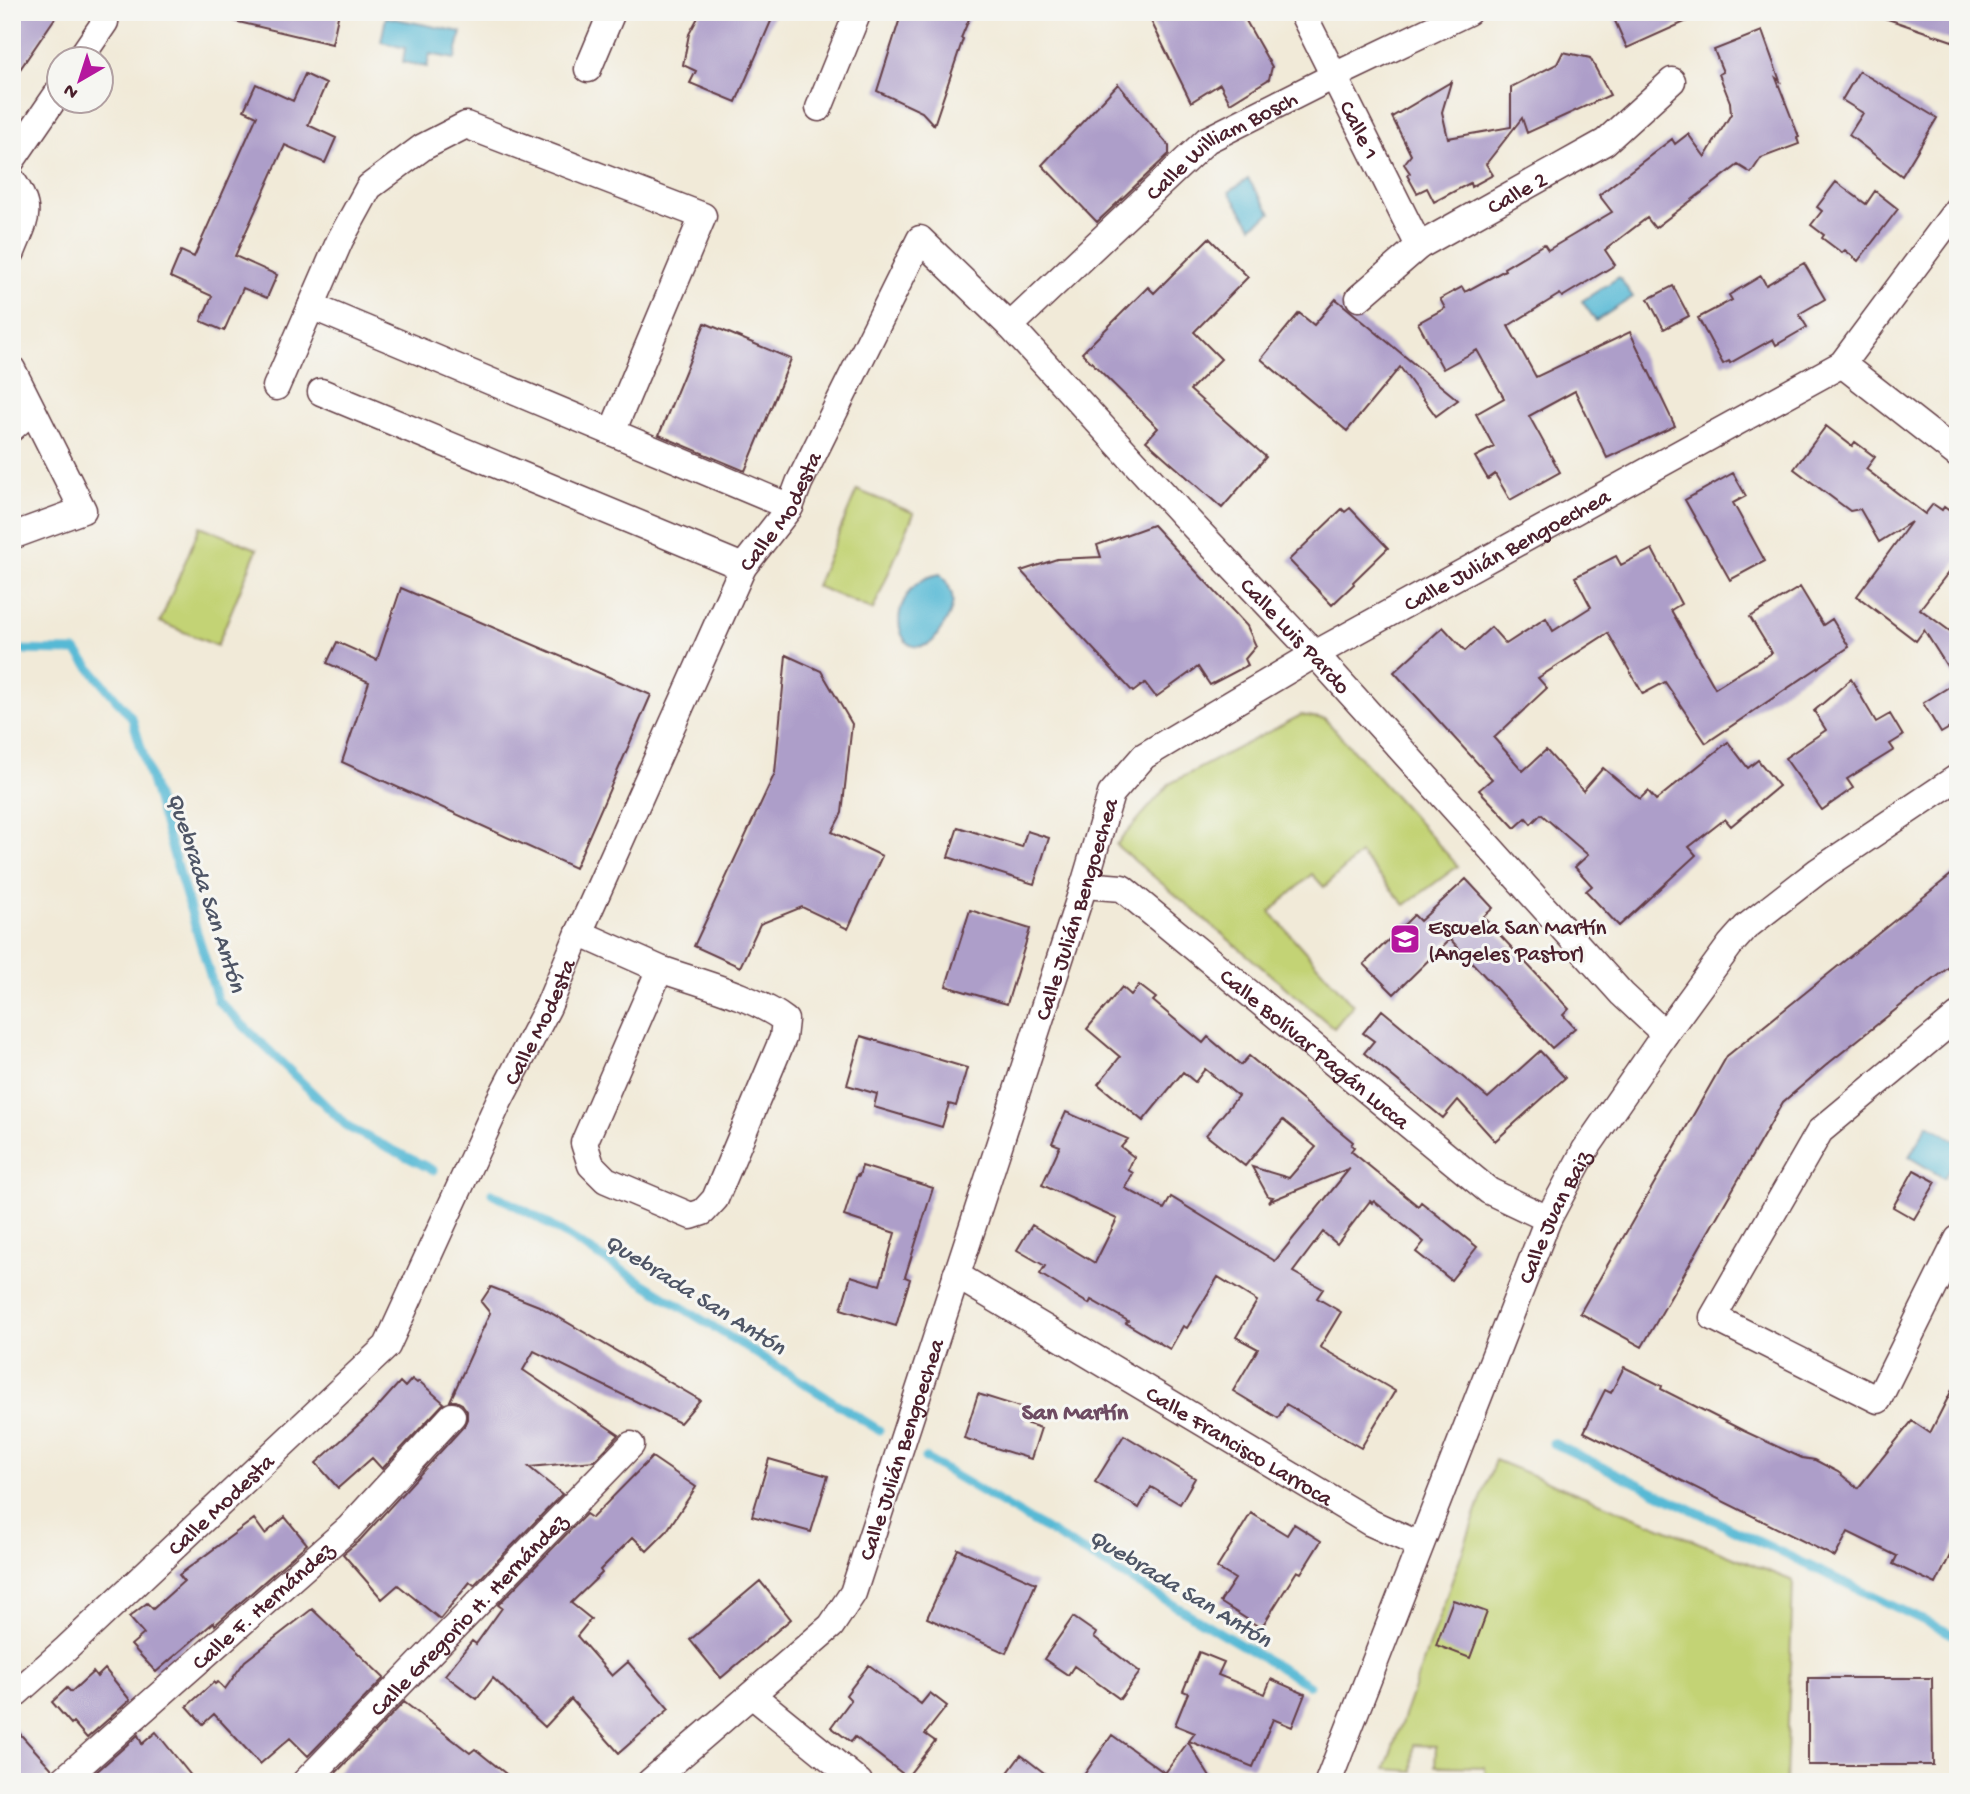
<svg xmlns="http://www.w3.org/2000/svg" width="1970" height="1794" viewBox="0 0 1970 1794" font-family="'Gochi Hand',sans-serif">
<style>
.green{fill:#c3d375;stroke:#867950;stroke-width:2}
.water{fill:#56b9d5;stroke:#506c80;stroke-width:2}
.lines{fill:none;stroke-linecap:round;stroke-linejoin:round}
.stream{stroke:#56b9d5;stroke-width:9}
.building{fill:#ad9ec9}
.minor-casing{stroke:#633d45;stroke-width:29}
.minor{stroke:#fff;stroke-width:26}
.labels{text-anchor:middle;stroke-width:6;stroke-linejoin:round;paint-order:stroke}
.street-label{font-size:23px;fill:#4a1f2b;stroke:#f6f6f2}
.poi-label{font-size:23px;fill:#4a1f2b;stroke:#f6f6f2;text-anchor:start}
.water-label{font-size:24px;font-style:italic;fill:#4e5566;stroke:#f6f6f2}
.neighbourhood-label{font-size:24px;font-weight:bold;fill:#6d4b62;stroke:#f6f6f2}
</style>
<rect width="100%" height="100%" fill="#f6f6f2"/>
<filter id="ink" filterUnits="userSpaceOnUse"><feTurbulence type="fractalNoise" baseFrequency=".0143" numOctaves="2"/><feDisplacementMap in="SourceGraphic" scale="14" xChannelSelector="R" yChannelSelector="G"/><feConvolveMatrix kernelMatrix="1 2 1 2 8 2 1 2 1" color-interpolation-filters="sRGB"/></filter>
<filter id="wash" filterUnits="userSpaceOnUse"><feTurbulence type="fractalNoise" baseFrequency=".00686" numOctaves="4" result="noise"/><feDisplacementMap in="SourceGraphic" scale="28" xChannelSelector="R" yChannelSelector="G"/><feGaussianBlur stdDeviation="1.57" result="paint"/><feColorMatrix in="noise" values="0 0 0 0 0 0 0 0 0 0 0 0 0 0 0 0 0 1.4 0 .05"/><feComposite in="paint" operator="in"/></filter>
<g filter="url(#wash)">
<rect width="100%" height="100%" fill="#f1ead8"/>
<path class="green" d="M857 490 914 513 873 610 816 586Z
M200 526 257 549 217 646 160 622Z
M1301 715 1325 719 1458 866 1405 905 1360 854 1324 887 1312 874 1270 912 1353 1005 1334 1028 1116 845 1169 784Z
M1495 1460 1793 1581 1786 1782H1485V1767L1435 1766 1436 1746 1413 1745 1412 1771 1385 1769Z"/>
<path class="water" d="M386 17 461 32 455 59 430 54 427 67 403 62 405 48 381 42Z
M1248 179 1271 213 1252 226 1229 192Z
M1619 277 1633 297 1596 321 1582 301Z
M940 574C959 595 955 610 939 632 936 637 934 641 929 644 901 656 894 622 903 603 911 586 922 577 940 574Z
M1928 1124 1958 1142V1154L1944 1178 1909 1157Z"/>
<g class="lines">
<path class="stream" d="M12 650 76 651 132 718 218 1001 349 1128 433 1170
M492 1193 535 1216 879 1430
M1553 1443 1958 1637
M925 1458 1309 1685"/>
</g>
<g id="blocks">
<path class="building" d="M12 12H59L12 81Z
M235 12H339L332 44 234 21Z
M701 12H775L736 102 690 83 696 71 683 65 689 34Z
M902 12H972L961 38 963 39 934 125 922 112 877 91Z
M1163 12H1241L1272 67 1269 79 1230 103 1220 84 1191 102 1151 21Z
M1611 12H1707L1627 48Z
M1880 12H1958V43L1879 16Z
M1762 31 1780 81 1776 78 1799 137 1797 138 1799 144 1761 158 1751 173 1738 165 1655 228 1647 218 1605 250 1615 265 1562 297 1560 294 1508 326 1536 377 1630 332 1675 426 1607 458 1575 391 1529 416 1560 472 1510 500 1495 474 1488 479 1475 457 1494 447 1476 414 1504 398 1477 350 1443 369 1418 323 1445 308 1440 299 1462 287 1465 292 1505 270 1504 268 1544 244 1548 250 1612 212 1599 195 1672 139 1675 144 1688 134 1705 157 1731 114 1730 102 1719 74 1723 72 1714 50Z
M1563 52 1590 58 1610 95 1527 133 1522 118 1486 164 1493 175 1471 187 1470 183 1434 202 1427 188 1417 193 1407 175 1410 173 1404 164 1411 155 1392 117 1451 82 1442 112 1448 138 1511 127V87L1557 64Z
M1859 71 1937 118 1902 176 1849 135 1863 113 1842 100Z
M305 74 326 84 308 125 336 138 325 163 285 145 235 256 277 275 267 298 243 288 224 331 201 321 212 296 170 277 181 251 194 257 257 116 244 110 256 84 293 101Z
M1118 84 1169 146V154L1097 222 1042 165Z
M1836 182 1866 204 1875 191 1898 209 1858 261 1845 250 1842 253 1822 238 1824 235 1811 225 1822 211 1817 207Z
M1209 238 1248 277 1194 332 1221 359 1190 390 1266 457 1222 508 1146 441 1158 428 1082 353 1148 287 1154 293Z
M1804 263 1825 299 1799 314 1807 327 1776 345 1773 339 1730 363 1729 361 1723 364 1698 318 1732 300 1729 295 1761 276 1766 285Z
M1673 286 1689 316 1664 329 1648 299Z
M1336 299 1408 359 1458 400 1436 416 1400 367 1347 431 1261 359 1299 313 1314 325Z
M705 323 791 359 745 471 659 435Z
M1826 426 1852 446 1855 442 1875 457 1866 469 1925 514 1933 504 1942 510 1944 507 1958 517V560L1920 609 1958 637V723L1941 733 1923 703 1957 682 1924 630 1916 641 1857 596 1911 522 1879 542 1860 509 1850 511 1794 469Z
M1733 473 1746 496 1733 503 1765 561 1730 580 1685 500Z
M1350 508 1388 548 1353 582 1354 584 1332 605 1289 560 1342 509 1345 512Z
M1153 525 1247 626 1256 646 1245 659 1248 665 1210 685 1198 667 1156 697 1145 683 1133 692 1021 571 1057 559 1101 557 1097 545Z
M1652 549 1681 604 1671 610 1715 688 1772 653 1750 617 1800 587 1823 625 1832 619 1849 647 1706 743 1665 682 1643 694 1608 633 1538 678 1547 688 1494 738 1523 771 1546 750 1583 791 1603 768 1640 799 1648 791 1656 800 1728 742 1748 768 1758 760 1779 786 1731 826 1725 819 1689 847 1696 855 1619 926 1586 891 1592 886 1575 867 1588 855 1541 814 1531 824 1526 818 1515 828 1479 790 1492 779 1394 672 1443 627 1465 651 1491 627 1506 644 1546 618 1553 631 1591 607 1575 577 1616 556 1621 565Z
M401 588 651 695 575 868 342 762 369 682 327 663 337 642 377 660Z
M786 655 821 671 852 724 842 813 832 832 882 856 848 929 802 907 760 924 740 967 694 946 775 773Z
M1851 679 1876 722 1890 714 1903 736 1890 744 1894 750 1847 779 1853 788 1822 810 1785 758 1826 730 1814 711Z
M958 827 1022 847 1027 831 1049 838 1034 884 948 857Z
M1958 869V960L1830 1062 1783 1102 1642 1347 1580 1313 1727 1056Z
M1466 879 1493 908 1483 917 1569 1009 1563 1015 1575 1028 1552 1048 1450 939 1394 994 1364 964 1414 915 1420 921Z
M970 910 1030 929 1007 1004 946 986Z
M1139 985 1156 998 1153 1001 1203 1043 1208 1037 1241 1065 1249 1056 1353 1142 1351 1145 1354 1147 1351 1151 1418 1206 1421 1202 1477 1247 1451 1280 1416 1252 1424 1242 1374 1201 1372 1203 1370 1201 1337 1244 1323 1232 1293 1272 1323 1289 1317 1298 1341 1312 1320 1347 1395 1391 1361 1448 1286 1404 1278 1418 1233 1391 1258 1349 1236 1337 1257 1301 1218 1277 1187 1328 1183 1326 1170 1349 1126 1323 1128 1321 1091 1300 1089 1304 1040 1274 1045 1266 1017 1250 1032 1225 1095 1263 1117 1219 1042 1185 1060 1146 1052 1143 1066 1112 1128 1139 1121 1147 1134 1157 1128 1170 1133 1173 1125 1188 1164 1209 1171 1197 1275 1261 1350 1168 1268 1202 1273 1197 1268 1196 1252 1167 1289 1178 1316 1147 1283 1120 1245 1166 1206 1135 1238 1096 1205 1069 1195 1082 1183 1072 1143 1121 1098 1084 1120 1057 1087 1029 1122 987 1131 995Z
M1382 1010 1488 1098 1540 1051 1565 1078 1495 1141 1458 1100 1443 1118 1364 1053 1374 1041 1363 1033Z
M861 1036 967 1068 956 1106 949 1104 942 1127 874 1107 877 1094 847 1085Z
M862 1166 933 1188 905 1277 910 1279 896 1326 841 1309 851 1276 880 1285 895 1233 844 1216 857 1175 859 1176Z
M1914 1170 1936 1182 1914 1219 1893 1207Z
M491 1287 539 1306 700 1400 680 1423 534 1351 523 1370 619 1435 594 1461 529 1467 562 1494 474 1585 470 1582 440 1619 398 1585 382 1599 343 1554 361 1539 464 1426 467 1419V1411L462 1404 456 1401H450L490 1313 481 1302Z
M1624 1367 1662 1386 1661 1389 1744 1431 1802 1458 1815 1460 1838 1472 1858 1488 1912 1421 1930 1433 1958 1378V1539L1936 1584 1893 1564 1897 1556 1848 1532 1835 1557 1584 1432 1605 1390 1611 1393Z
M412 1379 417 1383 419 1381 444 1403 382 1469 372 1458 338 1488 316 1463 376 1409 400 1382 405 1387Z
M978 1394 1029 1410 1025 1423 1041 1428 1031 1459 964 1438Z
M1124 1435 1195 1478 1180 1504 1151 1487 1139 1508 1095 1482Z
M652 1457 696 1487 666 1532 647 1551 633 1537 600 1570 602 1573 571 1603 591 1619 577 1636 612 1676 628 1662 669 1709 619 1753 571 1699 545 1727 493 1678 477 1699 445 1675 472 1641 476 1644 502 1608 498 1605 586 1514 592 1518Z
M769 1459 828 1476 811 1532 752 1516Z
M1251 1513 1287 1535 1294 1524 1321 1541 1301 1573 1297 1571 1261 1628 1220 1602 1235 1579 1217 1568Z
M285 1517 307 1544 215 1625 214 1622 156 1672 131 1645 144 1634 129 1617 147 1603 153 1609 184 1581 179 1575 254 1519 265 1534Z
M958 1549 1036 1583 1006 1653 927 1618Z
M760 1581 791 1619 721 1678 690 1640Z
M1453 1600 1487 1612 1470 1658 1436 1645Z
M312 1609 384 1678 308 1756 290 1738 260 1764 214 1714 203 1724 187 1706 214 1682 215 1684 218 1682 225 1689 245 1661Z
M1073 1617 1096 1633 1094 1637 1140 1672 1120 1699 1074 1666 1068 1675 1044 1659Z
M1199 1652 1224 1662 1218 1675 1265 1694 1271 1679 1305 1694 1292 1727 1273 1719 1253 1767 1189 1741 1195 1733 1175 1725 1188 1693 1183 1691Z
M869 1665 921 1704 930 1693 947 1706 925 1734 935 1741 907 1777 855 1737 851 1742 831 1727 851 1700 846 1695Z
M105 1669 130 1700 87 1738 73 1722 71 1724 52 1702 67 1688 71 1692 93 1672 97 1677Z
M1808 1678H1932L1933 1765H1808Z
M404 1702 470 1753 475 1749 516 1782H334L331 1778Z
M12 1725 52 1769 46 1776V1782H12Z
M156 1732 196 1782H85L138 1735 142 1744Z
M1112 1735 1165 1773 1188 1742 1213 1782H1079Z
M1021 1755 1056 1782H1001Z"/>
</g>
</g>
<g filter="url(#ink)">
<use href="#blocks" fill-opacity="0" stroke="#633d45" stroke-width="2"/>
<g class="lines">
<g class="minor-casing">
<g id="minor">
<path id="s1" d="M1302 12 1419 246"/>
<path d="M79 60 105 22 106 12"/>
<path d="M588 69 612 12"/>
<path d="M819 108 858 12"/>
<path d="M12 160 60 90"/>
<path d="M12 180C34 212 25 219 12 252"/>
<path id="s2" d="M1359 298 1419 246 1605 142 1672 81"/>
<path d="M311 306 790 507"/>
<path id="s3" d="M1010 326 1207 140 1334 76 1468 12"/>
<path d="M1842 364 1958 455"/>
<path d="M12 369 83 510 12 536"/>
<path d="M276 387 340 240 369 187 423 147 466 125 703 216 612 432"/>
<path d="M321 392 743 567"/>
<path d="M12 428 32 410"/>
<path id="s4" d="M1084 885 1122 888 1489 1191 1548 1219"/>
<path d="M579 933 660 969 584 1143 591 1165 606 1180 691 1216 703 1212 715 1199 783 1038 785 1020C755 997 697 982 660 969"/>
<path d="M1958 1016 1820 1131 1713 1317 1878 1400 1958 1239"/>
<path id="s5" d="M956 1275 1371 1523 1420 1545"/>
<path d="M752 1695 859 1782"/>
<path id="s6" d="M12 1697 66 1649 387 1346 499 1101 548 1007 579 933 743 567 790 507 799 483 920 239 1010 326 1183 515 1315 654 1622 994 1665 1034"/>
<path id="s7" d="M61 1782 349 1528 452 1416"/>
<path id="s8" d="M305 1782 631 1445"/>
<path id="s9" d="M650 1782 831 1626 853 1593 1084 885 1111 794 1144 756 1315 654 1842 364 1958 208"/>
<path id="s10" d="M1328 1782 1548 1219 1585 1150 1665 1034 1730 945 1746 927 1818 871 1958 777"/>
</g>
</g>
<use href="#minor" class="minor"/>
</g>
</g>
<defs>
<g id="school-square" transform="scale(1.575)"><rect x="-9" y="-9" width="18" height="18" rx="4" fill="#b5179e" stroke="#f6f6f2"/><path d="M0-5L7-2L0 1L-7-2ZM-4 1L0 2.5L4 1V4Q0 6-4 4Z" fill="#fff"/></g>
</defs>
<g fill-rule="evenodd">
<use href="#school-square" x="1405" y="939"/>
</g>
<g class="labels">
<g class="street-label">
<text dy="8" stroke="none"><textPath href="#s1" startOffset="131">Calle 1</textPath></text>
<text dy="8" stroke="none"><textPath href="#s3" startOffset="280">Calle William Bosch</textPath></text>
<text dy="8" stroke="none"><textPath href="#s2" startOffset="191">Calle 2</textPath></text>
<text dy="8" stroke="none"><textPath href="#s6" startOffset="1438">Calle Modesta</textPath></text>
<text dy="8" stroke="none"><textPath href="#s9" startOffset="1586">Calle Julián Bengoechea</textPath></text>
<text dy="8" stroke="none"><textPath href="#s6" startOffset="2291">Calle Luis Pardo</textPath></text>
<text dy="8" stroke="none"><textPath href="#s9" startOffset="998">Calle Julián Bengoechea</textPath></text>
<text dy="8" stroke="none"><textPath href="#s6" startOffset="872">Calle Modesta</textPath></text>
<text dy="8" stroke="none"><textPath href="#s4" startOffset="289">Calle Bolívar Pagán Lucca</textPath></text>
<text dy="8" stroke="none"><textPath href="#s10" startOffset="609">Calle Juan Baiz</textPath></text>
<text dy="8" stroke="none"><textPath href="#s5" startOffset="331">Calle Francisco Larroca</textPath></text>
<text dy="8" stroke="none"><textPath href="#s9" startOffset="430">Calle Julián Bengoechea</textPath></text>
<text dy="8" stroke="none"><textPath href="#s6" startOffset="284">Calle Modesta</textPath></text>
<text dy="8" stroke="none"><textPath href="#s7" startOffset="268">Calle F. Hernández</textPath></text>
<text dy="8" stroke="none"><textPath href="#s8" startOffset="234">Calle Gregorio H. Hernández</textPath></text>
</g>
<g class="poi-label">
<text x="1428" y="934">Escuela San Martín<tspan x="1428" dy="26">(Angeles Pastor)</tspan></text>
</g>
<g class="water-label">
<text transform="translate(208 892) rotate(72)" y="8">Quebrada San Antón</text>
<text transform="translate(696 1293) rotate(32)" y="8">Quebrada San Antón</text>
<text transform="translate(1181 1587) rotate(31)" y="8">Quebrada San Antón</text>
</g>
<g class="neighbourhood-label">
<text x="1075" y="1419">San Martín</text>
</g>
</g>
<rect width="1970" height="1794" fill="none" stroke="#f6f6f2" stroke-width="42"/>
<g transform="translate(80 80) rotate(219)"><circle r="33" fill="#f6f6f2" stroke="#b1a0a2" stroke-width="2"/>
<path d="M0-5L12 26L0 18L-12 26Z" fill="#b5179e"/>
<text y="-10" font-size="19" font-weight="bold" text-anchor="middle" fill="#4a1f2b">N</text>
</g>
</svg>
